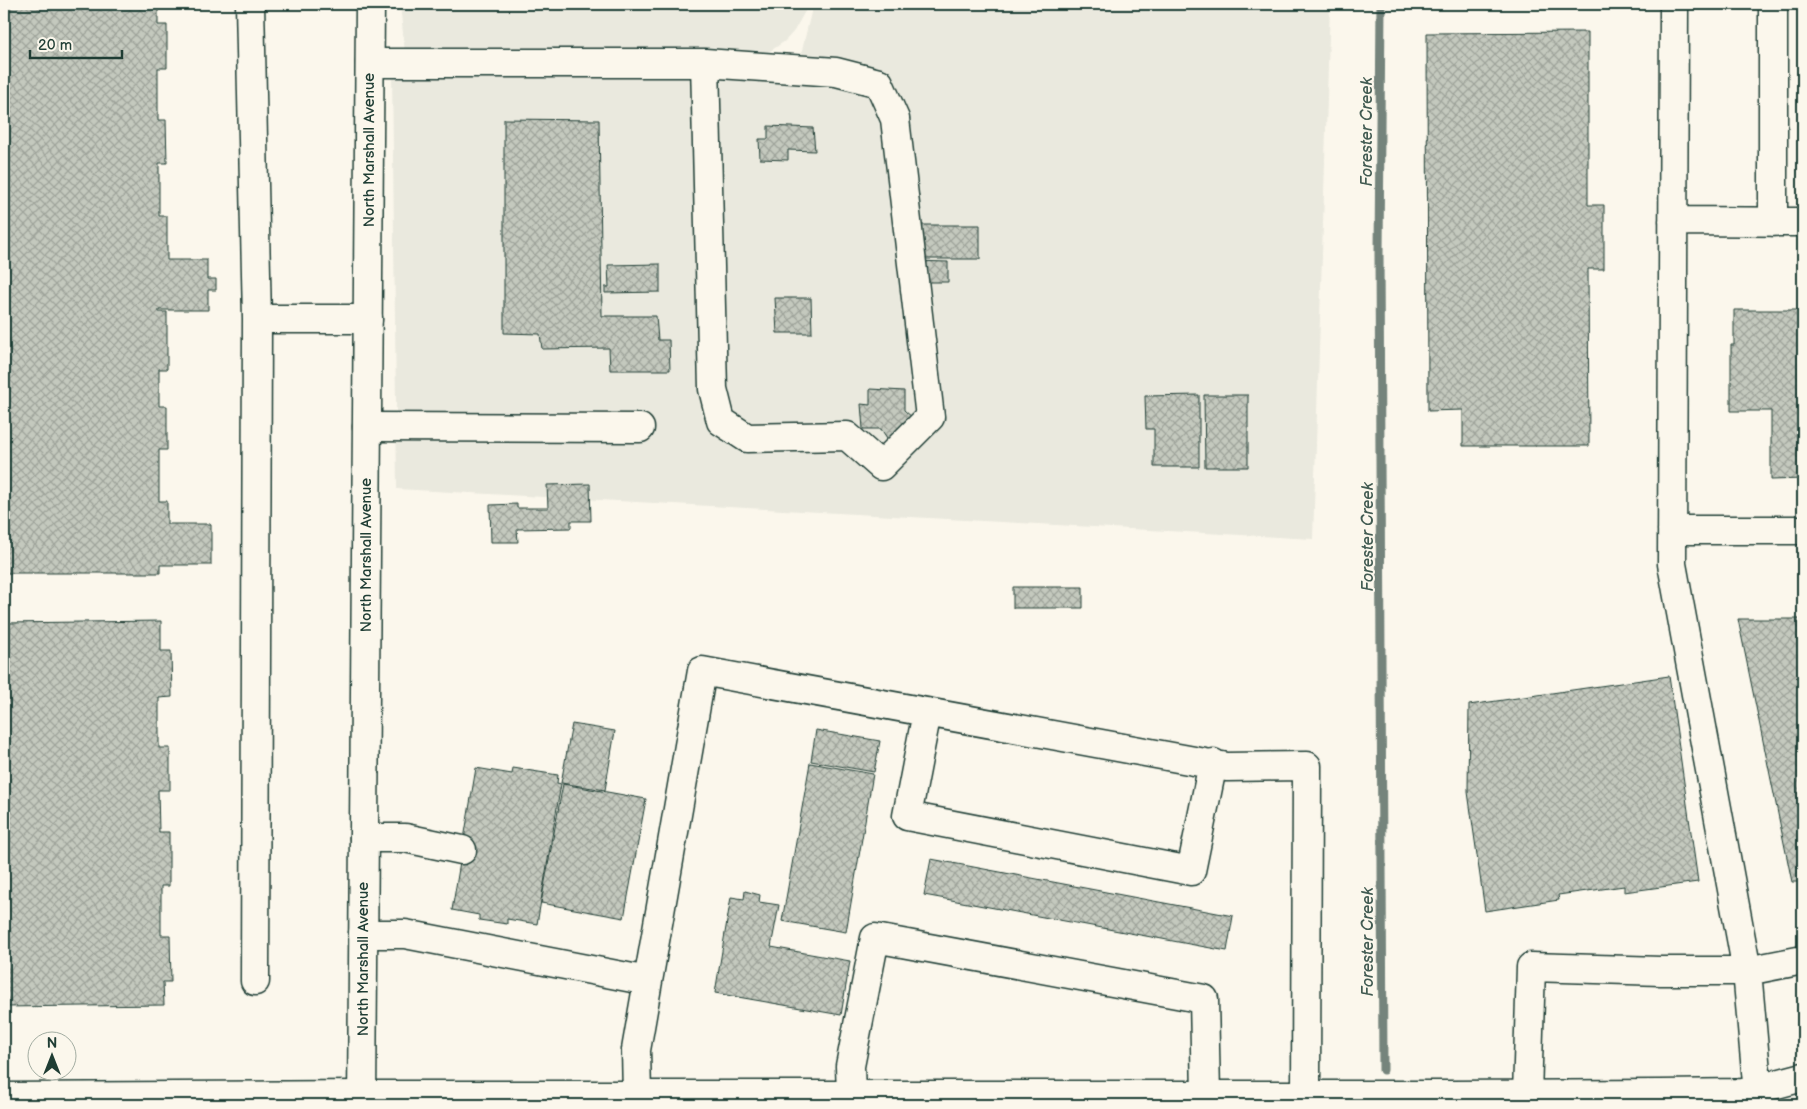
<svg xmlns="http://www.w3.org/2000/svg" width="1807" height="1109" viewBox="0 0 1807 1109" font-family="'Balsamiq Sans',sans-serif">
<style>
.built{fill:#eae9de}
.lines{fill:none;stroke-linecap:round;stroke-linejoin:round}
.stream{stroke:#74847b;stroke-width:9}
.building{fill:url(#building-cross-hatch);stroke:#1f3d34}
.minor-casing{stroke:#1f3d34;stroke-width:31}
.major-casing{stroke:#1f3d34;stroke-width:31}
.minor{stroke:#fbf7ec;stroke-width:28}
.major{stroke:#fbf7ec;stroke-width:28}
.labels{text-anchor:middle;stroke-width:4;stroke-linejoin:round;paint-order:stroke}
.street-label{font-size:15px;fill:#1f3d34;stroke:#fbf7ec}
.water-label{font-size:16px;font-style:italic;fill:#425b52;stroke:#fbf7ec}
</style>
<defs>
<pattern id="building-cross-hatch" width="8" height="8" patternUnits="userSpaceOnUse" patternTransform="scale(1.25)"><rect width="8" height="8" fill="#c4c9be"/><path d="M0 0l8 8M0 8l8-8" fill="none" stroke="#9fa49b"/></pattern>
</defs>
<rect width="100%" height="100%" fill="#fbf7ec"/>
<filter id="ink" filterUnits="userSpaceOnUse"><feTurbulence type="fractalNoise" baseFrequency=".02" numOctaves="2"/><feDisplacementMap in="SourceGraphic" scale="10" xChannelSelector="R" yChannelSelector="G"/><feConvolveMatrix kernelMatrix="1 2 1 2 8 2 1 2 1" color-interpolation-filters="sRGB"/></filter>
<g filter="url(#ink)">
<path class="built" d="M400 4H809L794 31 785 41 766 54 405 53Z
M813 4H1330L1313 539 397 489 392 71 800 59Z"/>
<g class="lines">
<path class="stream" d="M1381 4 1379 253 1383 1070"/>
</g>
<path class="building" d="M4 4H158V25H167V68H158V120H166L167 163H159V216H167V260H207V279H216V290H208V310H159V312H167V369H159V406H167V450H159V501H167V524H211V565H160V573H4Z
M1588 32V205H1604V269H1588L1589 446H1463V410L1428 411 1427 33Z
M504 119 599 120 602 316H656L658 340H669L670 370H610L609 348 542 349 540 334 504 333Z
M768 126 813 128 815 151 788 150V160L760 159 759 139H768Z
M913 225H980V259H914Z
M913 261 948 262V282H913Z
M660 264V292L605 293V287H609L608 265Z
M775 298H811L812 333H777Z
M1734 310H1803V479L1771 480V411H1731V345H1734Z
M870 389 904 391V410L914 419 889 441 881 429H863L861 404 870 405Z
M1199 395V467H1154V429H1146L1145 396Z
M1204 395H1248V467H1205Z
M590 484 591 521H571V528L517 529 518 542H491L490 505 517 504V508H548L547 485Z
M1013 587H1083V608H1013Z
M1738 619H1803V882H1792Z
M161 621V651H171L172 697 159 698V748H170V790H158L159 832H169V886H161V935H170L171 982H163L164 1005 4 1007V623Z
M1669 676 1698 882 1624 892V886L1558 895 1559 900 1485 911 1468 792 1469 705Z
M572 724 615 731 605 790 561 783Z
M816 730 880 741 874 772 811 761Z
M810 763 873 774 846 932 782 921Z
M476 768 512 774 513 768 558 775 557 783 561 784 537 924 507 919V924L479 920V915L452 910Z
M563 784 646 799 624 918 541 903Z
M931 859 1233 916 1227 951 924 895Z
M745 891 760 895 759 902 779 905 771 947 850 961 841 1015 715 993 731 897 744 899Z"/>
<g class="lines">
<g class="minor-casing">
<path id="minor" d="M250 4 257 319H368
M1674 4 1672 564 1747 971 1759 1105
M1773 4V222
M370 63H705L836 72 879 83 895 119 930 417 881 466 847 436 747 438 721 421 713 389 705 63
M1673 221 1803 222
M367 427 640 428
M1672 530H1803
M927 712 907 816 1191 871 1213 763
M364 838H405L462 850
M363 934H405L648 981
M255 981 257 319
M637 1095 636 1050 702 671 1227 767 1307 766 1306 1095
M851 1095 850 1066 875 938 1204 999 1206 1095
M1527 1095 1531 967 1661 971H1747L1803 960
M4 1097 362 1095H1453L1661 1094 1743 1093 1803 1077"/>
</g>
<g class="major-casing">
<path id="major" d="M362 1105 370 4"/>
</g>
<use href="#minor" class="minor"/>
<use href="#major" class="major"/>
</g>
</g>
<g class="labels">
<g class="street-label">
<text transform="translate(369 150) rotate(-90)" y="5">North Marshall Avenue</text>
<text transform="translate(366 555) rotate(-90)" y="5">North Marshall Avenue</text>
<text transform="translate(363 959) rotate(-90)" y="5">North Marshall Avenue</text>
</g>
<g class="water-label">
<text transform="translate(1366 132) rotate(-90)" y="6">Forester Creek</text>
<text transform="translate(1367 537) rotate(-90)" y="6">Forester Creek</text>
<text transform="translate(1367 942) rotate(-90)" y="6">Forester Creek</text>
</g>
</g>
<rect width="1807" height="1109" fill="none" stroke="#fbf7ec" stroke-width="20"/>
<rect x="10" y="10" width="1787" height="1089" fill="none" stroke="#1f3d34" stroke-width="2" filter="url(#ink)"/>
<g transform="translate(52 1056)"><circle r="24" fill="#fbf7ec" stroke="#a3ada2"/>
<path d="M0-4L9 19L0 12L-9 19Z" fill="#1f3d34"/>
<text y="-8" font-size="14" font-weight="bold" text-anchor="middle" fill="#1f3d34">N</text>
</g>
<path d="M30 50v8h92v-8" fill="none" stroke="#1f3d34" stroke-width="2.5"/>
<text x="38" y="50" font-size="15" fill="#1f3d34" stroke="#fbf7ec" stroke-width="4" paint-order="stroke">20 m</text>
</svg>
